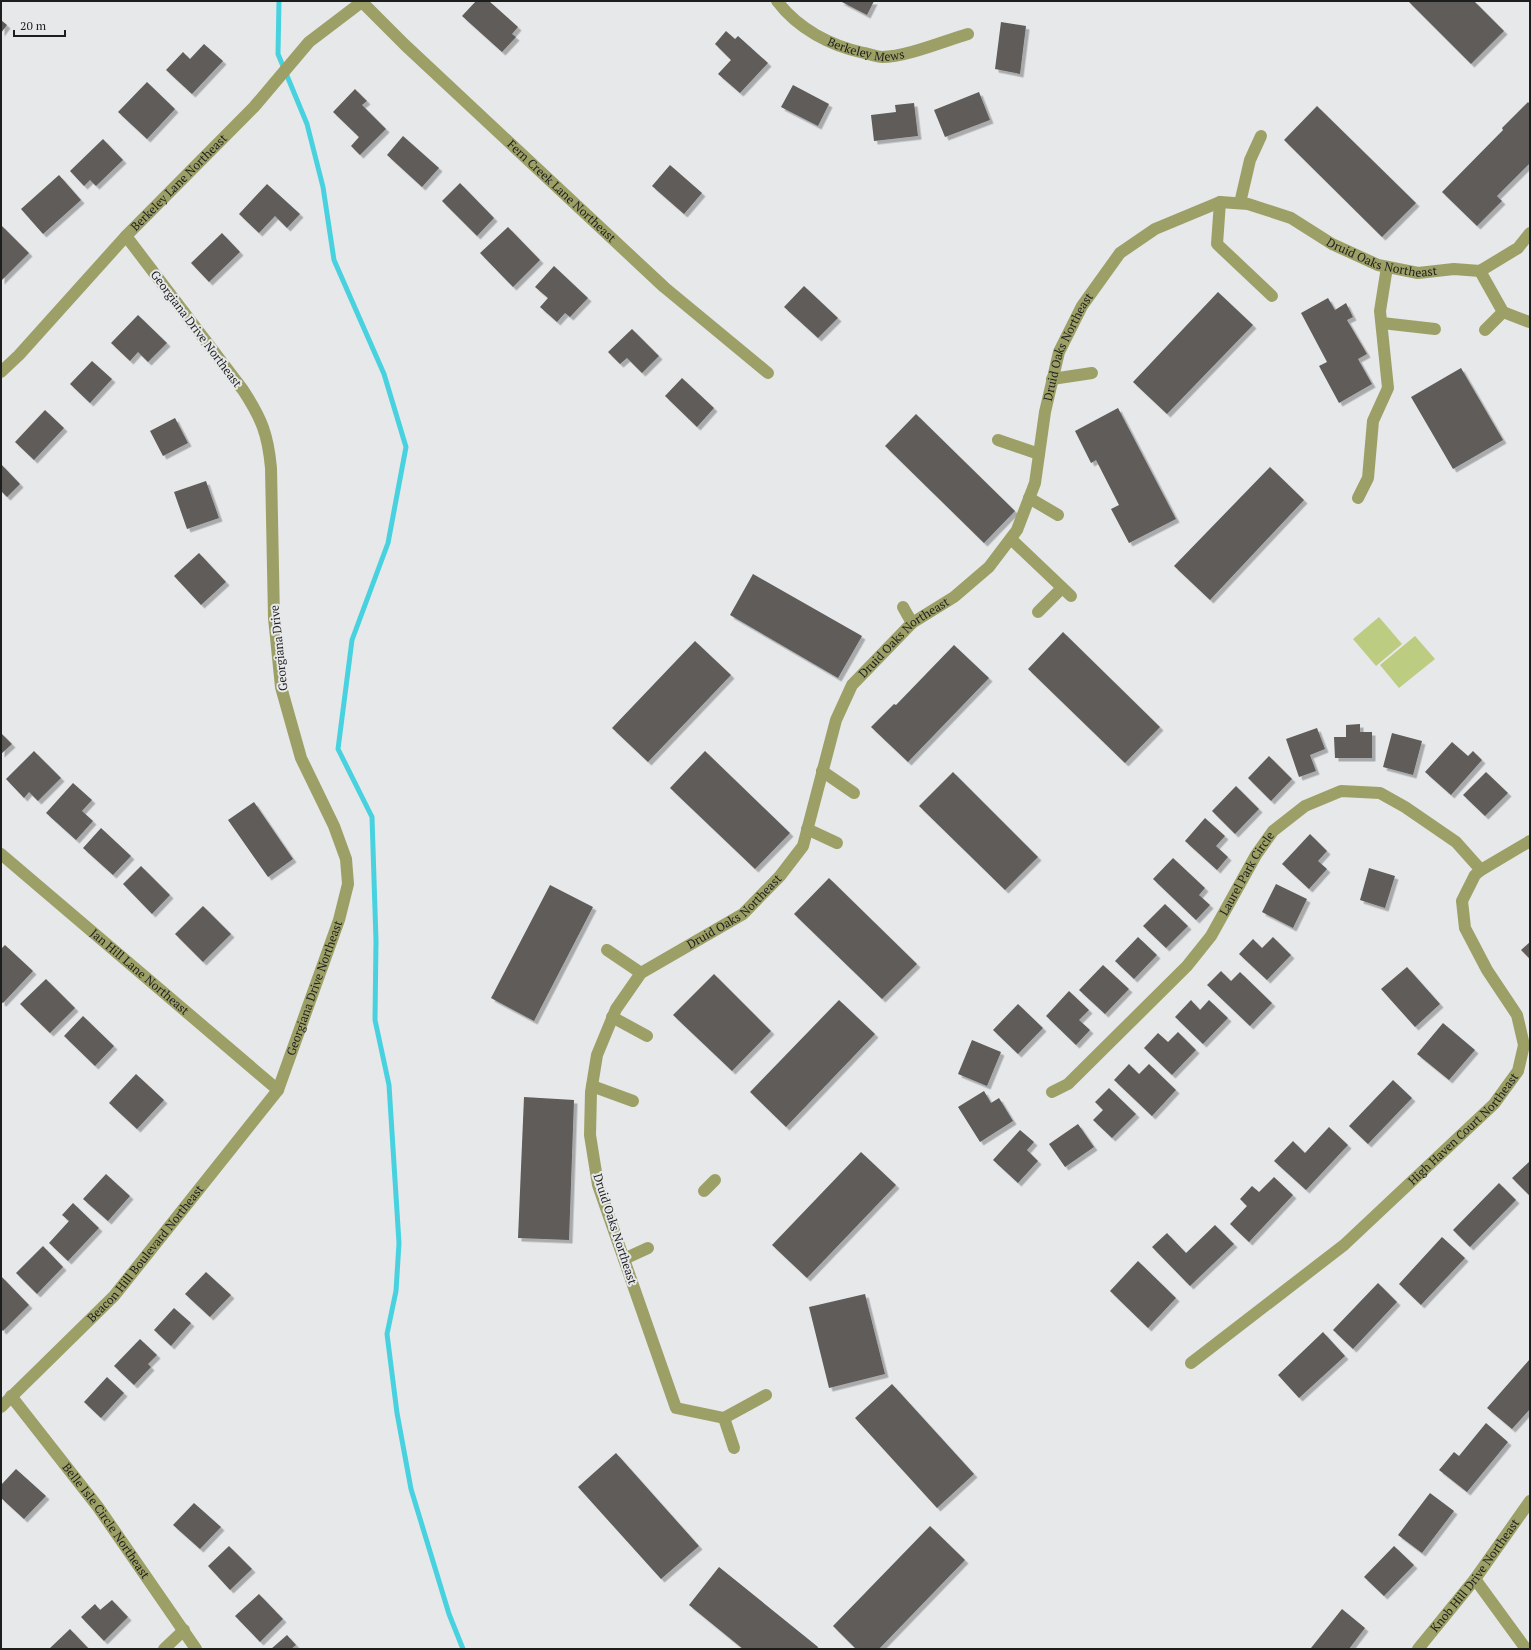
<svg xmlns="http://www.w3.org/2000/svg" width="1531" height="1650" viewBox="0 0 1531 1650" font-family="'PT Serif',serif">
<style>
.green{fill:#bccc81}
.lines{fill:none;stroke-linecap:round;stroke-linejoin:round}
.stream{stroke:#48d2df;stroke-width:5}
.building{fill:#5e5c5a;filter:url(#shadow)}
.minor{stroke:#9da066;stroke-width:12}
.labels{text-anchor:middle;stroke-width:4;stroke-linejoin:round;paint-order:stroke}
.street-label{font-size:12px;fill:#1d1e1e;stroke:#e7e8ea}
</style>
<defs>
<filter id="shadow"><feDropShadow dx="3.5" dy="3.5" stdDeviation="0" flood-color="#0004"/></filter>
</defs>
<rect width="100%" height="100%" fill="#e7e8ea"/>
<path class="green" d="M1379 617 1402 644 1376 666 1353 639Z
M1415 636 1435 659 1399 688 1380 665Z"/>
<g class="lines">
<path class="stream" d="M279 1 278 54 307 124 323 187 334 260 384 374 406 447 388 543 352 640 338 749 372 817 376 941 375 1020 389 1085 399 1243 396 1291 387 1334 397 1413 411 1489 449 1614 463 1649"/>
</g>
<path class="building" d="M476 1H489L518 27 512 34 516 37 502 52 462 16Z
M840 1H874L867 15Z
M1408 1H1474L1504 31 1471 64Z
M1 20 7 25 1 33Z
M1001 22 1026 26 1020 74 995 69Z
M726 31 735 39 738 36 768 63 740 93 718 74 731 60 715 44Z
M204 44 223 61 192 94 166 70 183 52 190 59Z
M147 82 175 109 147 139 118 112Z
M793 85 829 104 818 126 781 107Z
M355 89 367 101 362 105 386 129 360 155 351 146 359 137 333 112Z
M979 92 990 120 945 137 934 110Z
M1528 102 1530 104V163L1497 196 1502 201 1477 226 1442 192 1503 130 1502 128Z
M914 103 918 136 874 141 871 115 896 112 895 105Z
M1317 106 1416 203 1382 237 1284 140Z
M403 136 439 168 422 187 387 155Z
M103 139 123 160 96 186 90 180 84 186 70 171Z
M670 165 702 193 684 214 652 186Z
M59 175 81 200 43 234 21 209Z
M460 183 494 218 477 236 442 201Z
M267 184 300 214 287 228 275 216 259 233 239 214Z
M1 225 29 253 1 281Z
M508 227 540 260 513 287 480 253Z
M222 233 240 252 209 282 191 263Z
M554 266 588 298 570 317 565 313 557 322 540 307 548 298 535 287Z
M804 286 838 318 818 338 784 307Z
M1218 292 1253 325 1167 414 1133 382Z
M1328 298 1335 310 1346 303 1353 317 1347 320 1367 354 1358 359 1372 384 1339 403 1319 366 1327 362 1301 313Z
M138 315 167 343 148 362 138 352 130 361 111 343Z
M632 329 659 356 642 373 627 358 620 364 608 352Z
M92 361 112 379 90 403 70 384Z
M1461 368 1503 440 1453 469 1411 397Z
M682 378 714 408 697 427 665 396Z
M1118 408 1176 519 1129 543 1111 509 1119 505 1096 460 1091 463 1075 431Z
M45 410 64 428 34 460 15 442Z
M916 414 1015 511 984 543 885 446Z
M175 418 188 443 163 456 150 431Z
M1 464 20 484 7 497 1 491Z
M1270 467 1304 500 1210 600 1174 566Z
M206 481 219 518 187 529 174 492Z
M199 553 226 582 201 605 174 576Z
M753 574 862 636 838 678 730 615Z
M1063 632 1160 727 1125 763 1028 669Z
M695 641 731 675 648 762 612 728Z
M954 645 989 678 908 762 871 727 894 704 896 705Z
M1360 724V732H1372V758H1335L1334 737H1346V725Z
M1317 728 1325 749 1310 755 1316 771 1299 777 1286 739Z
M1 733 12 744 1 754Z
M1392 733 1422 741 1413 775 1383 767Z
M1452 742 1468 756 1473 751 1482 760 1451 795 1425 772Z
M34 751 61 778 38 801 29 792 24 798 6 779Z
M705 751 790 833 755 869 670 788Z
M1269 756 1292 779 1271 801 1248 778Z
M953 772 1038 857 1005 890 919 806Z
M1486 772 1508 793 1485 816 1463 795Z
M73 783 92 800 82 811 93 821 76 840 46 813Z
M1236 786 1259 809 1235 834 1212 811Z
M254 802 293 859 268 877 228 820Z
M1205 818 1225 836 1216 846 1228 857 1217 870 1185 841Z
M101 828 131 856 113 875 83 848Z
M1310 834 1327 851 1318 861 1327 869 1309 889 1282 864Z
M1173 858 1205 888 1199 895 1210 905 1196 920 1153 879Z
M141 866 170 895 152 914 123 884Z
M1369 868 1395 876 1385 908 1360 900Z
M829 878 917 964 882 999 794 914Z
M1276 884 1307 899 1293 928 1262 912Z
M550 885 593 907 534 1021 491 998Z
M1165 904 1188 926 1166 948 1143 926Z
M203 906 231 934 203 962 175 934Z
M1138 937 1157 955 1134 979 1115 961Z
M1273 937 1291 955 1267 980 1239 954 1253 939 1262 948Z
M1530 942V959L1521 950Z
M5 945 33 971 3 1003 1 1002V949Z
M1103 965 1129 989 1105 1014 1079 990Z
M1407 967 1440 1004 1415 1027 1381 989Z
M1221 971 1231 981 1240 972 1272 1003 1250 1026 1207 985Z
M714 974 771 1031 732 1071 673 1015Z
M46 979 75 1008 50 1033 20 1004Z
M1069 991 1089 1010 1079 1020 1090 1030 1076 1045 1046 1016Z
M839 1000 875 1034 786 1127 750 1092Z
M1191 1000 1200 1010 1209 1000 1228 1018 1203 1044 1175 1017Z
M1018 1004 1043 1028 1018 1054 993 1030Z
M83 1016 114 1046 95 1066 64 1036Z
M1443 1023 1475 1050 1449 1080 1417 1054Z
M1178 1032 1196 1050 1172 1075 1144 1048 1158 1033 1168 1042Z
M972 1040 1001 1052 987 1086 958 1074Z
M1129 1064 1139 1074 1149 1064 1176 1090 1152 1116 1114 1080Z
M136 1074 164 1100 137 1129 109 1103Z
M1393 1080 1412 1098 1368 1144 1349 1126Z
M1109 1088 1136 1114 1112 1138 1093 1120 1103 1110 1095 1102Z
M984 1091 991 1103 999 1098 1013 1121 980 1142 958 1107Z
M524 1097 574 1100 569 1240 518 1238Z
M1078 1124 1094 1147 1065 1167 1049 1144Z
M1329 1127 1348 1145 1306 1190 1274 1161 1293 1141 1305 1153Z
M1020 1130 1034 1142 1027 1150 1038 1161 1018 1183 993 1160Z
M861 1152 896 1185 807 1278 772 1245Z
M1530 1161V1196L1512 1178Z
M106 1174 130 1196 108 1221 83 1199Z
M1274 1177 1293 1195 1249 1242 1230 1224 1247 1206 1240 1199 1252 1186 1259 1192Z
M1499 1183 1516 1200 1470 1247 1453 1230Z
M73 1203 99 1228 68 1261 49 1243 69 1221 62 1215Z
M1215 1225 1234 1244 1190 1286 1152 1247 1167 1233 1186 1253Z
M1442 1237 1465 1258 1421 1305 1399 1284Z
M43 1246 63 1267 37 1294 16 1273Z
M1138 1261 1176 1298 1148 1328 1110 1291Z
M206 1272 231 1295 210 1317 185 1294Z
M1 1276 29 1305 3 1331 1 1329Z
M1378 1283 1397 1302 1353 1349 1333 1330Z
M865 1294 885 1374 829 1388 809 1307Z
M174 1308 191 1323 171 1346 154 1330Z
M1323 1332 1345 1356 1299 1398 1278 1375Z
M140 1339 157 1355 148 1364 151 1367 134 1385 114 1366Z
M1530 1359V1409L1512 1429 1487 1408Z
M107 1377 124 1393 101 1418 84 1402Z
M892 1384 974 1474 937 1508 855 1418Z
M1486 1423 1508 1442 1467 1492 1439 1470 1454 1452 1459 1456Z
M616 1453 699 1546 661 1579 578 1487Z
M16 1469 46 1496 24 1519 1 1498V1485Z
M1430 1493 1454 1511 1422 1553 1398 1535Z
M194 1503 221 1527 200 1549 173 1525Z
M930 1526 965 1560 879 1649H856L833 1626Z
M229 1546 252 1569 230 1590 208 1566Z
M1394 1546 1414 1565 1384 1596 1364 1577Z
M719 1567 818 1647 817 1649H743L689 1605Z
M259 1594 283 1619 260 1642 235 1616Z
M112 1600 128 1617 104 1641 81 1617 95 1604 100 1610Z
M1342 1609 1365 1628 1349 1649H1313L1311 1648Z
M70 1629 89 1649H49Z
M287 1635 296 1645 291 1649H271Z"/>
<g class="lines">
<g class="minor">
<path id="s1" d="M777 1C798 29 831 46 864 53 870 54 876 57 882 57 906 57 944 41 968 34"/>
<path id="s2" d="M362 2 405 45 664 287 768 373"/>
<path d="M1220 202 1217 244 1272 296"/>
<path d="M1240 203 1250 160 1261 136"/>
<path d="M1480 271 1503 312 1485 330"/>
<path d="M1503 312 1529 322"/>
<path d="M1382 323 1435 329"/>
<path id="s3" d="M1 372 19 355 126 236 254 107 309 42 363 1"/>
<path d="M1052 379 1092 373"/>
<path d="M998 440 1039 454"/>
<path d="M1029 498 1058 515"/>
<path d="M1358 498 1368 478 1373 421 1388 388 1380 311 1387 267"/>
<path d="M1011 539 1071 596"/>
<path d="M903 607 912 623"/>
<path d="M1038 612 1062 588"/>
<path d="M822 771 854 793"/>
<path d="M807 829 837 843"/>
<path id="s4" d="M1 854 278 1090"/>
<path d="M607 950 641 973"/>
<path d="M612 1017 647 1036"/>
<path d="M592 1086 633 1101"/>
<path id="s5" d="M1052 1092 1068 1084 1187 966 1211 936 1256 855 1273 831 1305 806 1341 791 1380 793 1405 807 1456 842 1481 870"/>
<path d="M704 1191 715 1180"/>
<path d="M624 1259 648 1248"/>
<path id="s6" d="M1191 1363 1344 1245 1494 1104 1518 1071 1524 1045 1517 1015 1487 970 1465 928 1462 901 1475 875 1481 870 1530 841"/>
<path id="s7" d="M766 1395 724 1418 676 1408 598 1185 590 1135 591 1092 597 1055 616 1009 641 973 743 914 780 876 803 846 836 720 852 685 912 623 954 597 989 567 1017 530 1035 483 1045 412 1059 352 1082 306 1120 253 1155 229 1220 202 1248 204 1291 218 1332 244 1378 265 1418 273 1454 269 1480 271 1518 248 1530 233"/>
<path id="s8" d="M11 1396 98 1507 196 1649"/>
<path id="s9" d="M1 1407 114 1296 278 1090 339 920 348 884 346 859 334 826 301 758 281 687 274 618 271 468C268 435 262 419 243 390L126 236"/>
<path d="M724 1418 734 1448"/>
<path d="M1475 1579 1526 1649"/>
<path d="M164 1649 184 1630"/>
<path id="s10" d="M1418 1649 1475 1579 1530 1501"/>
</g>
</g>
<g class="labels">
<g class="street-label">
<text dy="4" stroke="none"><textPath href="#s1" startOffset="105">Berkeley Mews</textPath></text>
<text dy="4" stroke="none"><textPath href="#s3" startOffset="260">Berkeley Lane Northeast</textPath></text>
<text dy="4" stroke="none"><textPath href="#s2" startOffset="275">Fern Creek Lane Northeast</textPath></text>
<text dy="4" stroke="none"><textPath href="#s7" startOffset="1751">Druid Oaks Northeast</textPath></text>
<text transform="translate(196 329) rotate(53)" y="4">Georgiana Drive Northeast</text>
<text dy="4" stroke="none"><textPath href="#s7" startOffset="1355">Druid Oaks Northeast</textPath></text>
<text dy="4" stroke="none"><textPath href="#s7" startOffset="1006">Druid Oaks Northeast</textPath></text>
<text transform="translate(279 648) rotate(-96)" y="4">Georgiana Drive</text>
<text dy="4" stroke="none"><textPath href="#s5" startOffset="296">Laurel Park Circle</textPath></text>
<text dy="4" stroke="none"><textPath href="#s7" startOffset="670">Druid Oaks Northeast</textPath></text>
<text dy="4" stroke="none"><textPath href="#s4" startOffset="182">Jan Hill Lane Northeast</textPath></text>
<text dy="4" stroke="none"><textPath href="#s9" startOffset="530">Georgiana Drive Northeast</textPath></text>
<text dy="4" stroke="none"><textPath href="#s6" startOffset="360">High Haven Court Northeast</textPath></text>
<text transform="translate(615 1229) rotate(72)" y="4">Druid Oaks Northeast</text>
<text dy="4" stroke="none"><textPath href="#s9" startOffset="211">Beacon Hill Boulevard Northeast</textPath></text>
<text dy="4" stroke="none"><textPath href="#s8" startOffset="157">Belle Isle Circle Northeast</textPath></text>
<text dy="4" stroke="none"><textPath href="#s10" startOffset="93">Knob Hill Drive Northeast</textPath></text>
</g>
</g>
<rect width="1531" height="1650" fill="none" stroke="#1d1e1e" stroke-width="4"/>
<path d="M14 30v6h51v-6" fill="none" stroke="#1d1e1e" stroke-width="2"/>
<text x="20" y="30" font-size="12" fill="#1d1e1e" stroke="#e7e8ea" stroke-width="3" paint-order="stroke">20 m</text>
</svg>
